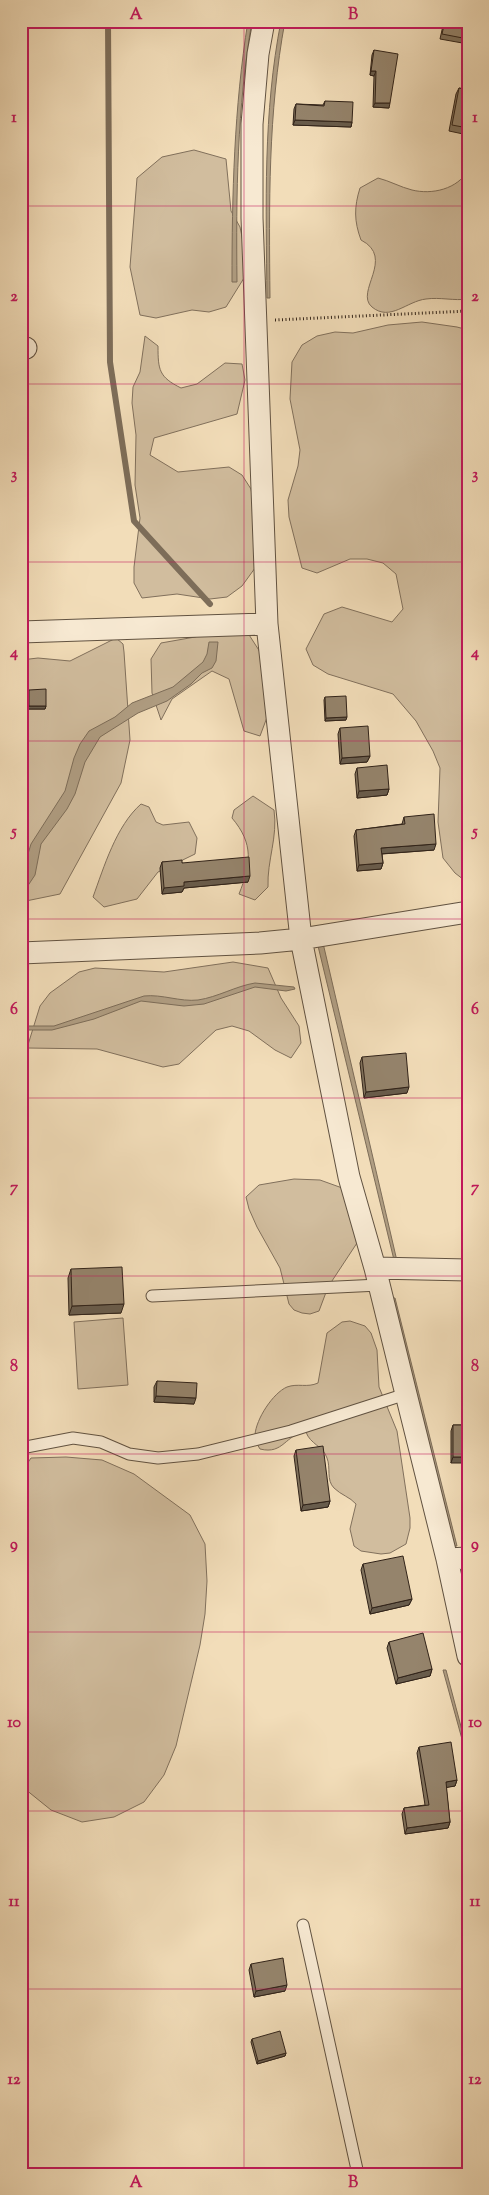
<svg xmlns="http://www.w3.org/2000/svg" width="489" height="2195" viewBox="0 0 489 2195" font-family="'Sorts Mill Goudy',serif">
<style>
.green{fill:#d1bd9e;stroke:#81705c}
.water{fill:#b09e83;stroke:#7d6d59}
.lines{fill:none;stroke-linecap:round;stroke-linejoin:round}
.stream{stroke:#7d6d59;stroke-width:6}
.lane-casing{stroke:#615241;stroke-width:13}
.street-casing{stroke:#615241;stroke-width:23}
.path{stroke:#312319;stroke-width:3;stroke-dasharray:1 2.5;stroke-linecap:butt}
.lane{stroke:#f7e9d2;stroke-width:11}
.street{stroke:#f7e9d2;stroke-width:21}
.wall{fill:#80725d;stroke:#312319}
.shaded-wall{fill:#685c4c;stroke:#312319}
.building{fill:#95846c;stroke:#312319}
.grid{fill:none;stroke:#c2185b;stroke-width:1;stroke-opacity:0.55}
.neatline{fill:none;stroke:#c2185b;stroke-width:2}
.grid-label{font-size:16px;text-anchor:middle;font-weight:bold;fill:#c2185b}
</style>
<rect width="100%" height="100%" fill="#f2ddb9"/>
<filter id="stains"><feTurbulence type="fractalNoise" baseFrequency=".004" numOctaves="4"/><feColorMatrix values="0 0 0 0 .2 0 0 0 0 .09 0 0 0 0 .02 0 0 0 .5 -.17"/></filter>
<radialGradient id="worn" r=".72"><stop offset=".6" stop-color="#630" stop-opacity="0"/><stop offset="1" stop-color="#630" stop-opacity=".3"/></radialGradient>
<path class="green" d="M194 150 226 159 231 211 240 227 247 261 244 278 226 307 209 312 192 310 156 318 140 315 130 267 137 178 162 157Z
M468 170V299C454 301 440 297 426 299 407 301 390 322 372 307 354 292 396 258 361 240 354 221 354 207 360 188L378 178C390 181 400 187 412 190 432 195 458 189 468 170Z
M422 322 457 327 468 330V883L455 873 443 858 438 822 440 768 433 751 416 721 393 694 328 674 313 665 306 649 324 614 342 607 392 622 403 609 396 574 383 563 367 559H350L317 573 302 568 289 517 288 500 298 466 300 450 290 399 292 362 302 345 317 336 335 332 353 333 388 325Z
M145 336 158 346C158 370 159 377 181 388L197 384 225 363 242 364 245 380 237 414 154 438 150 455 178 472 229 467 242 475 251 489 263 557 242 586 227 597 210 599 177 594 142 598 134 583V567L140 518 135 485 136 435 132 403 133 387 140 372Z
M227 625 244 627 262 655 272 704 260 736 244 731 229 679 212 671 172 699 161 720 152 693 151 659 161 643 195 637Z
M116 638 123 644 124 652 130 740 121 783 60 894 21 902V660L38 658 70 661Z
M253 796 274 810C278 837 267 860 268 887L255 900 239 894C251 864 254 844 232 818L234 810Z
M141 804 149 807 156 822 163 825 189 822 197 838 195 854 158 872 137 899 104 907 93 897C104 867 116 826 141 804Z
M233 962 268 968 281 998 299 1026 301 1043 291 1058 275 1050 249 1031 232 1026 216 1030 179 1064 163 1067 97 1049 27 1048 40 1006 50 993 79 972 95 968 164 972Z
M294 1179 320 1180 345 1189 357 1243 328 1287 319 1311 310 1314 302 1313 294 1310 289 1304 280 1268 257 1227 249 1209 246 1197 259 1185Z
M21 1297C27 1321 31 1345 21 1368Z
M123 1318 128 1385 78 1389 74 1322Z
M350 1321 365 1326 371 1333 377 1350 379 1387 397 1431 410 1518V1528L406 1544 390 1553 381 1554 361 1551 354 1546 350 1529 356 1504C350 1497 341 1495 334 1488 326 1480 331 1468 327 1458 323 1446 310 1444 306 1432 285 1434 284 1455 260 1449 257 1444 255 1441 255 1435 256 1419 273 1393 287 1387 298 1383 307 1388 318 1383L327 1333 342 1322Z
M66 1457 102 1460 134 1474 190 1515 205 1544 207 1581 205 1614 200 1645 176 1746 164 1775 144 1802 114 1817 82 1822 51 1810 25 1789 21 1780V1473L31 1458Z"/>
<path class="water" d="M248 21H252C237 108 236 194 237 282H232C232 194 234 108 248 21Z
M281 21H285C268 113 269 205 270 298H267C266 205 263 113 281 21Z
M209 642H218L216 661 212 668 202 673 191 684 167 701 138 713 100 737 85 762 75 794 67 809 41 844 35 875 21 896V877L31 844 65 791 74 758 80 744 89 731 115 717 132 703 173 687 203 662 207 654Z
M323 943 397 1261 394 1260 318 946Z
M255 983 294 987 295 989 286 991 255 987 204 1004 184 1006 141 1001 94 1019 52 1030H21V1026H54L144 996C162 994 180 1002 198 1000 218 997 236 986 255 983Z
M392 1298H395L457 1546H454Z
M443 1670H446L468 1753V1761Z"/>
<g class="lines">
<path class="stream" d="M108 21 110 362 134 521 210 604"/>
<g class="lane-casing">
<path id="lane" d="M152 1296 379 1285
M21 1448 73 1438 101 1442 129 1454 158 1458 198 1454 291 1431 406 1394
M303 1925 358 2174"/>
</g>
<g class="street-casing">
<path id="street" d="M264 21 258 54 252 124V218L267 624 301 939 349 1177 375 1268 406 1394 447 1559 468 1656
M21 348H26
M21 632 267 624
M21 953 260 943 301 939 468 912
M375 1268 468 1270
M447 1559 468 1558"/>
</g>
<path class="path" d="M275 320 468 311"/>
<use href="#lane" class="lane"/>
<use href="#street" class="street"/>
</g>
<path class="wall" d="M444 21H468V44L440 39Z
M374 50 389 108 373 107 374 76 370 75 372 55Z
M459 88 468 90V135L449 131 456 94Z
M325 101 352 122 351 127 293 125 294 109 296 104 323 105Z
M29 690 46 706 45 709H28V693Z
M325 697 346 720 325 721 324 700Z
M340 728 370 756 367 762 340 764 338 734Z
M357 768 389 789 387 795 357 798 355 774Z
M404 817 434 850 382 854 383 863 381 869 357 871 354 836 356 830 402 824Z
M162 862 182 863 248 882 184 888 182 892 162 894 160 868Z
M362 1057 407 1093 364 1098 360 1063Z
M71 1269 121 1313 69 1315 68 1278Z
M157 1381 194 1404 154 1402V1387Z
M453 1425H468L451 1463V1431Z
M296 1450 330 1501 328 1507 301 1511 294 1456Z
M363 1564 412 1599 409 1605 370 1614 361 1570Z
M389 1642 432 1669 430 1676 396 1684 387 1648Z
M419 1747 457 1780 455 1786 446 1787 450 1822 448 1828 405 1834 402 1814 404 1808 425 1805 417 1753Z
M251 1964 285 1991 254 1997 249 1970Z
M252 2039 286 2053 285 2056 257 2064 251 2042Z"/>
<path class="shaded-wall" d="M371 71H376L374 76 370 75Z
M375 103H390L389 108 373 107Z
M295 120 352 122 351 127 293 125Z
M29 706H46L45 709H28Z
M347 717 346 720 325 721 326 718Z
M370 756 367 762 340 764 342 758Z
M389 789 387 795 357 798 359 791Z
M436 844 434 850 379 854 381 848Z
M383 863 381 869 357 871 359 865Z
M250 876 248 882 184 888 182 892 162 894 164 888 184 882Z
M409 1087 407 1093 364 1098 366 1092Z
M124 1304 121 1313 69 1315 72 1306Z
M156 1396 196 1398 194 1404 154 1402Z
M453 1457H468V1463H451Z
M330 1501 328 1507 301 1511 303 1505Z
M412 1599 409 1605 370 1614 372 1608Z
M432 1669 430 1676 396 1684 398 1678Z
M457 1780 455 1786 444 1788 446 1782Z
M450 1822 448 1828 405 1834 407 1828Z
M287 1985 285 1991 254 1997 256 1991Z
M286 2053 285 2056 257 2064 258 2061Z"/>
<path class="building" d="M445 21H468V39L442 34Z
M374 50 398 54 390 103H375L376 71H371Z
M459 88 468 90V128L452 125Z
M325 101 353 102 352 122 295 120 296 104 324 106Z
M46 689V706H29V690Z
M346 696 347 717 326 718 325 697Z
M368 726 370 756 342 758 340 728Z
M387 765 389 789 359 791 357 768Z
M434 814 436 844 381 848 383 863 359 865 356 830 405 824 404 817Z
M249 857 250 876 184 882V886L164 888 162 862 182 860V863Z
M406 1053 409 1087 366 1092 362 1057Z
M122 1267 124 1304 72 1306 71 1269Z
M157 1381 197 1383 196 1398 156 1396Z
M453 1425H468V1457H453Z
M323 1446 330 1501 303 1505 296 1450Z
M403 1556 412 1599 372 1608 363 1564Z
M423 1633 432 1669 398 1678 389 1642Z
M451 1742 457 1780 446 1782 450 1822 407 1828 404 1808 429 1805 419 1747Z
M283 1958 287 1985 256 1991 251 1964Z
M280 2031 286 2053 258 2061 252 2039Z"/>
<path class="grid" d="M244 21V2174M21 206H468M21 384H468M21 562H468M21 741H468M21 919H468M21 1098H468M21 1276H468M21 1454H468M21 1632H468M21 1811H468M21 1989H468"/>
<rect width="489" height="2195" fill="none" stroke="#f2ddb9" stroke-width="55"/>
<rect x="28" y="28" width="434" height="2140" class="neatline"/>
<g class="grid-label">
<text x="136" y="19">A</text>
<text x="353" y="19">B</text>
<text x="14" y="122">1</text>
<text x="475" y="122">1</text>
<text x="14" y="301">2</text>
<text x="475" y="301">2</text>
<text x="14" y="479">3</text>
<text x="475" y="479">3</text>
<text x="14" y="657">4</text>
<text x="475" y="657">4</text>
<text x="14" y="836">5</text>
<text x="475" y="836">5</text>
<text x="14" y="1014">6</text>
<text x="475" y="1014">6</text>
<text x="14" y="1192">7</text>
<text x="475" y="1192">7</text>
<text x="14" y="1371">8</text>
<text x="475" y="1371">8</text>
<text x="14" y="1549">9</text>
<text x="475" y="1549">9</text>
<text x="14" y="1727">10</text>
<text x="475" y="1727">10</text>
<text x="14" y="1906">11</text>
<text x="475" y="1906">11</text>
<text x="14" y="2084">12</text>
<text x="475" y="2084">12</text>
<text x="136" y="2187">A</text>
<text x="353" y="2187">B</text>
</g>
<rect width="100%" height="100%" filter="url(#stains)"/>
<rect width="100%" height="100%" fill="url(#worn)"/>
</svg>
